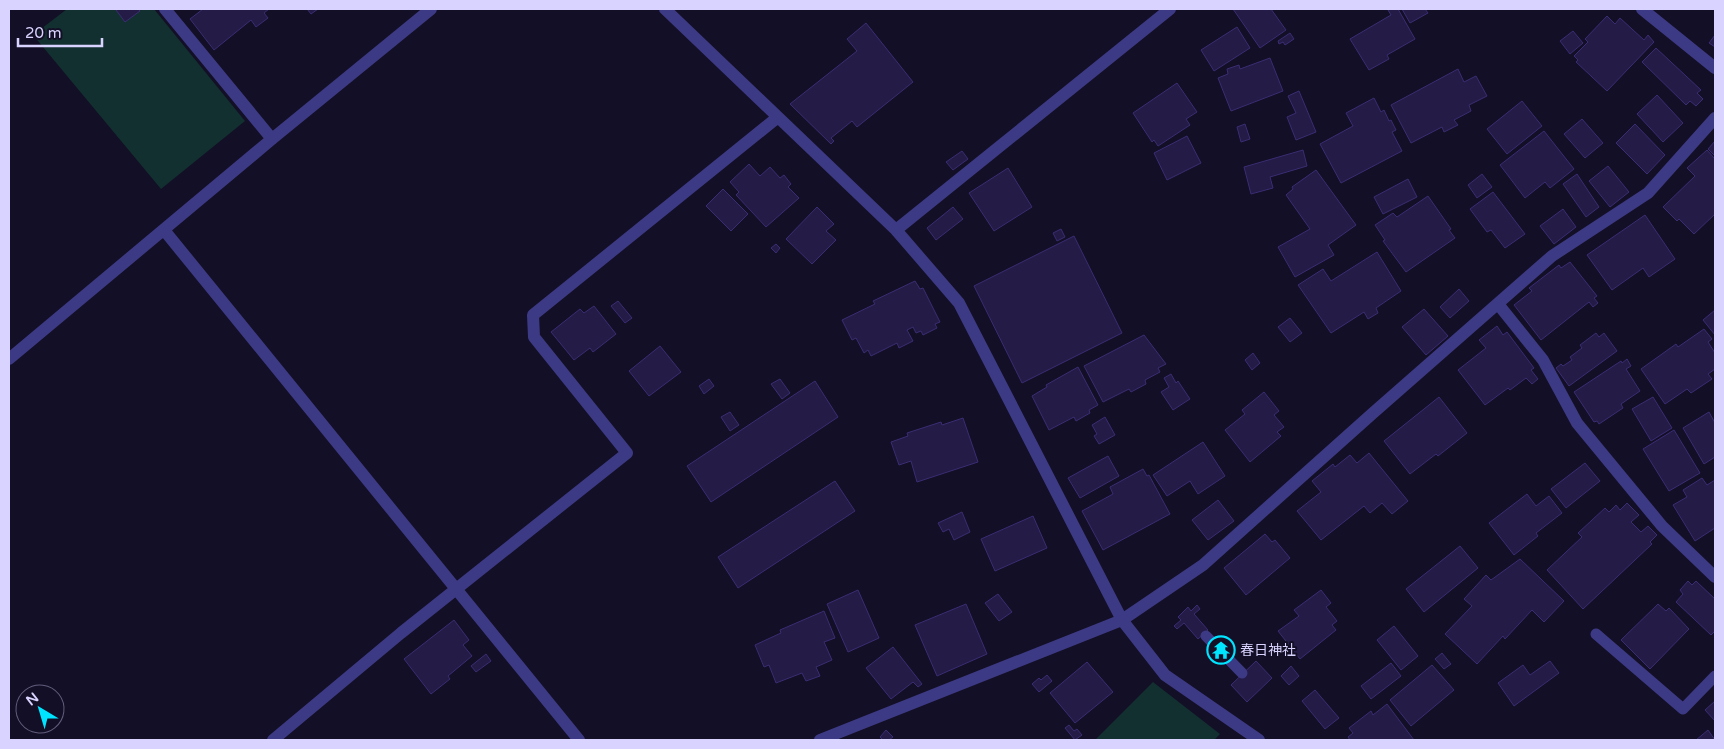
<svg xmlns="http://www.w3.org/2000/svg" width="1724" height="749" viewBox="0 0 1724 749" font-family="'Varela Round','Noto Sans JP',sans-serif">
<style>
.green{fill:#12302f}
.building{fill:#241b47;stroke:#3b2d73}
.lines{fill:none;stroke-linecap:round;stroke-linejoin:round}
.lane{stroke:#3d3a85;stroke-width:11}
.street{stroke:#3d3a85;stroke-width:12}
.labels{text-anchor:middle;stroke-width:4;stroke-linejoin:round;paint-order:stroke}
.poi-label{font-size:14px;fill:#d9d4ff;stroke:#130f26;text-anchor:start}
</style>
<rect width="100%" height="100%" fill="#130f26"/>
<path class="green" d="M67 9H154L245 121 161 189 33 35Z
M1153 682 1220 734 1214 740H1095Z"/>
<path class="building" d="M118 9H138L140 11 125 22 116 10Z
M203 9H269L264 13 268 18 256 27 251 20 214 50 190 19Z
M307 9H318L311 14Z
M1233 9H1271L1286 30 1260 48Z
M1390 9H1398L1415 39 1387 55 1389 59 1369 70 1350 39 1391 15 1388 10Z
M1402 9H1425L1428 13 1410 23Z
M1607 16 1615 24 1620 18 1644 40 1648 35 1654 42 1607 91 1576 62 1578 60 1574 56 1588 42 1585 39Z
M866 23 913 82 857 127 852 121 831 138 834 141 831 144 790 104 857 51 847 39Z
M1237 27 1250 48 1214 71 1201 50Z
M1573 31 1583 43 1570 54 1560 41Z
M1290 33 1294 39 1285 45 1283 42 1279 44 1278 41Z
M1715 35V47L1709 43Z
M1656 48 1701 90 1697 93 1703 99 1696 106 1690 101 1686 105 1642 62Z
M1270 58 1283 91 1231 111 1218 78 1228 74 1227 69 1239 65 1240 69Z
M1458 69 1464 82 1476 76 1487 96 1469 105 1471 111 1454 120 1458 125 1444 132 1442 127 1411 143 1391 105Z
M1177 83 1197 112 1186 119 1190 125 1158 146 1154 140 1152 142 1133 113Z
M1299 91 1316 132 1296 140 1287 117 1296 113 1288 96Z
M1657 95 1683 123 1663 142 1637 114Z
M1374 98 1381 112 1384 110 1389 121 1391 120 1396 130 1392 132 1402 151 1341 183 1320 144 1353 126 1346 113Z
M1522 101 1542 126 1507 154 1487 129Z
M1582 119 1603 143 1585 158 1564 134Z
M1245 124 1250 139 1241 142 1237 127Z
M1635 124 1665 155 1647 174 1616 143Z
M1544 131 1574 169 1550 188 1545 182 1525 198 1500 165Z
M1187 136 1201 163 1167 180 1154 153Z
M1715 141V156L1708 149Z
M1303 150 1307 166 1270 177 1273 188 1251 194 1244 167Z
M1707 150 1715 159V214L1694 234 1679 219 1677 221 1663 207 1695 176 1687 168Z
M962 151 968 159 953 170 946 162Z
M749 164 760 176 770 167 780 178 784 175 791 184 788 187 799 198 766 227 736 195 739 192 730 182Z
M1608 166 1629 192 1610 207 1589 181Z
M1008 168 1032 207 994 231 969 193Z
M1316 170 1356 225 1328 245 1334 255 1295 277 1278 247 1310 229 1286 195 1293 189 1292 187Z
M1482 174 1492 187 1477 198 1468 185Z
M1577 174 1599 207 1586 217 1563 184Z
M1408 179 1417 197 1383 214 1374 197Z
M723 189 748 214 731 231 706 206Z
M1493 192 1525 234 1505 248 1491 230 1487 232 1470 209Z
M1428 196 1451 229 1449 230 1455 238 1406 272 1383 241 1385 240 1375 225 1393 213 1397 217Z
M817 207 834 224 826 231 836 240 812 264 786 239Z
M953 207 963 219 936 240 927 228Z
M1563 209 1576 227 1554 244 1540 226Z
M1645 215 1675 259 1649 277 1643 268 1612 290 1587 255Z
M1061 229 1065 237 1057 241 1053 233Z
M1074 236 1122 333 1022 383 974 286Z
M776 244 780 248 776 253 771 248Z
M1377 252 1401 291 1376 308 1378 313 1368 319 1364 312 1331 333 1298 285 1323 269 1331 281Z
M1570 262 1597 296 1594 298 1598 303 1593 307 1589 302 1541 340 1514 305 1532 291 1529 288 1559 265 1561 268Z
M915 281 920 289 923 288 940 322 935 324 937 328 923 335 921 331 916 333 913 327 907 330 913 341 899 348 897 343 871 356 868 350 864 353 856 338 852 340 842 320 875 304 873 301Z
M1459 289 1469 301 1450 318 1440 307Z
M618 301 632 318 625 323 611 306Z
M594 306 616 334 593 352 590 348 574 360 551 332 580 309 584 313Z
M1424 309 1448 336 1426 355 1402 327Z
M1715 310V335L1703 320Z
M1290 318 1302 333 1290 342 1278 327Z
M1497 326 1503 335 1507 332 1534 368 1531 370 1538 379 1532 384 1526 378 1510 390 1508 388 1485 405 1458 370 1486 348 1479 340Z
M1704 329 1712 339 1708 342 1715 353V369L1708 374 1712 379 1691 393 1687 389 1665 404 1641 369 1676 344 1678 347Z
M1596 333 1599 337 1604 333 1617 351 1569 386 1556 368 1561 364 1563 366 1572 360 1570 357 1582 348 1580 345Z
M1144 335 1166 364 1158 368 1160 372 1145 380 1146 384 1131 392 1129 389 1103 402 1084 366Z
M660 346 681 372 649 396 629 371Z
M1253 353 1260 363 1252 370 1245 360Z
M1627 359 1631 366 1626 369 1640 391 1621 404 1623 408 1599 424 1597 421 1594 422 1574 392 1621 361 1622 363Z
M1078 367 1098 405 1089 410 1090 413 1076 421 1074 417 1049 430 1032 396 1047 387 1046 385Z
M1171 374 1176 383 1178 381 1190 399 1173 410 1161 392 1169 387 1164 378Z
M709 379 714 386 704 394 699 386Z
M780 379 790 393 782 399 771 384Z
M815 381 838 417 711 502 687 466Z
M1264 392 1279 411 1274 415 1284 427 1277 432 1281 436 1250 462 1225 430 1245 414 1242 410Z
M1439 397 1467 433 1438 456 1436 454 1410 474 1384 441Z
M1653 397 1672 428 1651 441 1632 409Z
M730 412 739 425 730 431 721 417Z
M1709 412 1715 423V457L1704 464 1683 428Z
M1105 417 1115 435 1099 444 1094 436 1097 434 1092 425Z
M963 418 978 462 917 482 911 461 899 465 891 442 908 436 907 433 941 422 942 425Z
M1674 430 1700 473 1669 491 1643 449Z
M1203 442 1225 476 1198 494 1190 481 1167 496 1153 475Z
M1369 453 1408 501 1392 514 1382 503 1370 513 1364 506 1321 540 1297 511 1321 492 1312 481 1333 464 1335 467 1350 455 1357 463Z
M1108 456 1119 476 1080 498 1068 478Z
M1585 463 1600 481 1566 508 1551 489Z
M1143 469 1147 476 1149 475 1170 514 1103 550 1082 511 1113 494 1110 487Z
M1702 478 1707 485 1715 480V528L1695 541 1673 505 1687 497 1683 490Z
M835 481 855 511 738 588 718 557Z
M1527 494 1536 506 1549 496 1562 513 1536 533 1538 536 1514 555 1489 523Z
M1218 500 1234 521 1208 540 1192 520Z
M1627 503 1639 515 1631 522 1641 532 1648 526 1657 535 1650 542 1652 544 1583 609 1547 570 1582 537 1578 533 1605 508 1609 512 1616 505 1620 510Z
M962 512 970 532 954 540 949 529 943 532 938 523Z
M1033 516 1047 548 995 571 981 539Z
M1265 534 1272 542 1275 540 1290 558 1246 595 1224 568Z
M1460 546 1478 568 1424 612 1406 589Z
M1520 559 1564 601 1544 622 1532 610 1505 639 1503 636 1477 664 1445 634 1472 606 1464 599 1486 575 1491 580Z
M1688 581 1692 585 1696 581 1715 599V631L1711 635 1676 602 1683 594 1680 590Z
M858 590 879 638 848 652 827 604Z
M1321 590 1331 603 1326 607 1337 621 1332 625 1336 630 1300 659 1278 631 1299 616 1294 610Z
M998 594 1012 612 999 621 985 603Z
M966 604 987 654 937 676 915 625Z
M1658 604 1666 611 1669 608 1689 629 1650 669 1621 640Z
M1197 605 1200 609 1194 614 1208 630 1198 639 1184 623 1177 629 1174 626 1181 620 1178 617 1188 607 1191 611Z
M824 611 835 638 824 642 832 660 816 667 820 676 806 681 802 673 776 683 769 665 764 667 755 645 781 633 780 630Z
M454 620 469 640 463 645 472 656 448 676 450 679 431 694 404 659Z
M1394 626 1418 656 1401 670 1377 640Z
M893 647 922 684 918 687 913 682 891 699 866 668Z
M1442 653 1451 664 1444 669 1435 659Z
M486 654 491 661 476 672 471 666Z
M1256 661 1272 678 1247 702 1231 685Z
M1550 661 1559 673 1514 706 1498 683 1523 665 1530 675Z
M1087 662 1113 692 1075 723 1050 693Z
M1391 663 1401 676 1371 699 1361 686Z
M1432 665 1454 690 1411 726 1390 700Z
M1291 666 1299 676 1289 685 1281 676Z
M1047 675 1052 681 1039 692 1032 684 1039 678 1041 680Z
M1315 690 1339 718 1325 729 1302 701Z
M1715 701V721L1705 710Z
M1387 704 1414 740H1350L1348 737 1353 733 1349 728 1371 711 1373 715Z
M1069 725 1074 731 1077 729 1082 735 1075 740 1065 728Z
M886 730 893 737 889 740H883L880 737Z
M1708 730 1715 740H1696Z"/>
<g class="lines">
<path class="lane" d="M1596 634 1683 709 1715 676
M1206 636 1242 673"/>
<path class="street" d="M165 9 272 139
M665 9 896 230 959 303 1122 620 1165 675 1259 740
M1642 9 1715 68
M164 230 579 740
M896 230 1170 9
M1498 304 1543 360 1577 423 1662 526 1715 577
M9 359 272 139 431 9
M273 740 401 633 627 453 534 337 533 315 778 117
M820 740 1122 620 1203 565 1373 413 1552 256 1648 193 1715 118"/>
</g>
<defs>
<g id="temple-ring" transform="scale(1.4375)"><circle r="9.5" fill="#130f26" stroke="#00e5ff" stroke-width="1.5"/><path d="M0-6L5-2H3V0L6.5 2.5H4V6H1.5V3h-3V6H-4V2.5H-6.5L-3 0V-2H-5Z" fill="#00e5ff"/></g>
</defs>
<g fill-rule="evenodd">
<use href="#temple-ring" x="1221" y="650"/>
</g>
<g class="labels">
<g class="poi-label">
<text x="1240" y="655">春日神社</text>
</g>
</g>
<rect width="1724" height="749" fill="none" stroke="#d9d4ff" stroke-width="20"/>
<g transform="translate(40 709) rotate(322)"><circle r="24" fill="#130f26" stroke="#625e7d"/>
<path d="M0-4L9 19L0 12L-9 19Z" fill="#00e5ff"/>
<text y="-8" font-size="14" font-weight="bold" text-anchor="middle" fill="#d9d4ff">N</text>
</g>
<path d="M18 38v8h84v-8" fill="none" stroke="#d9d4ff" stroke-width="2.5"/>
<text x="25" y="38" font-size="15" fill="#d9d4ff" stroke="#130f26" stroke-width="4" paint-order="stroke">20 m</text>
</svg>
